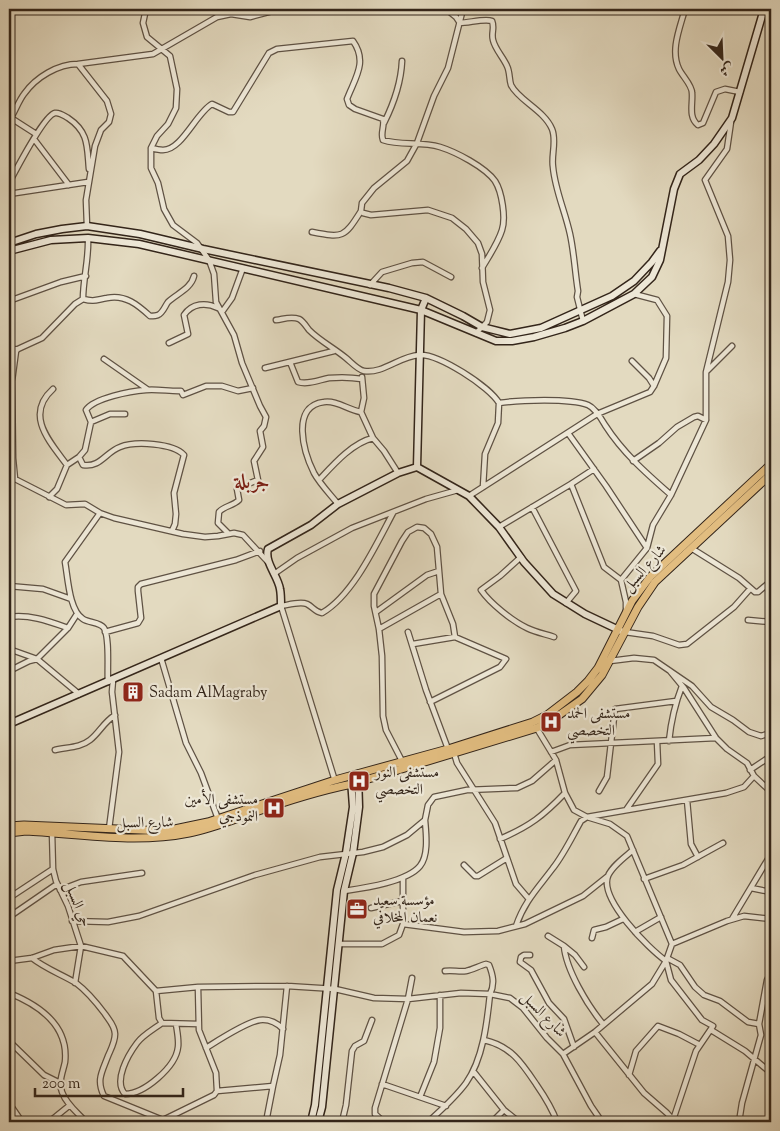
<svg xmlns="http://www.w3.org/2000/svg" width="780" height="1131" viewBox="0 0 780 1131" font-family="'Sorts Mill Goudy',Amiri,serif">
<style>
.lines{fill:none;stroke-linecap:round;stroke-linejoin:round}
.street-casing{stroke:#5f5244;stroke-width:7}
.secondary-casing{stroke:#33251a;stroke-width:9}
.primary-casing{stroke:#33251a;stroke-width:9}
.street{stroke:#ede7d6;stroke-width:4.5}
.secondary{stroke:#ede7d6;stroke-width:6}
.primary{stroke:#e2bd80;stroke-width:7}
.labels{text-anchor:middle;stroke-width:4.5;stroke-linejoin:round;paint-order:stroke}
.street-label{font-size:15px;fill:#33251a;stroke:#ede7d6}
.poi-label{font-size:15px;fill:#33251a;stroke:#ede7d6;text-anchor:start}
.district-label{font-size:20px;font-weight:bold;fill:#7a1f14;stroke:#ede7d6}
</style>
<rect width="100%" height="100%" fill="#e3dac0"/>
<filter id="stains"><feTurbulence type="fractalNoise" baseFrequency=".004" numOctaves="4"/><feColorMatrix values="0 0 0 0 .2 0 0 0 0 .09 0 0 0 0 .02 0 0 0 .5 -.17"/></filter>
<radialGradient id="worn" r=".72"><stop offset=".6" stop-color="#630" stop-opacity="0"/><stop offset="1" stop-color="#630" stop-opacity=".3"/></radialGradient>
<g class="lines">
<g class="street-casing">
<path id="street" d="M146 9 143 23 147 37 170 56 177 89 176 108 168 124 157 136 151 148V168L158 183 164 209 173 225 197 243 209 260 214 274 216 302 234 335 242 363 260 406 266 417 264 426 260 431 263 447 254 461 258 480 240 487 237 489 239 500C233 506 224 506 219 512L218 523 228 533
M446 9 456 17 460 23C469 23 485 18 492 21 495 28 491 33 493 40 495 49 503 57 507 66 510 72 509 79 511 85 518 100 544 110 552 129 557 141 551 155 553 167 555 190 565 211 570 234 574 252 575 272 578 291L577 297 583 321
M463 9 448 68 434 96 417 143 407 161 374 188 362 203 361 211 363 213 371 215 428 210 452 218 466 229 478 243 482 254 483 282 490 310 487 322 476 333
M685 9C680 28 670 50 679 69 683 77 692 85 692 93 693 104 688 117 698 125L703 123 716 92 725 89 740 92
M11 118 36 134
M9 121C15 112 18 102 24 94 36 77 58 64 78 64
M384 123C394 103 401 84 402 61
M34 139 69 185
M151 148C155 149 159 150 163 150 182 150 196 113 212 104L229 112H233L269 53 277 49 353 41C368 62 355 78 347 99L349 105 355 109 383 119C385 126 380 133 383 140 401 146 421 141 440 147 456 152 485 167 495 181 502 192 506 218 502 230 498 243 489 256 482 268
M9 183C15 172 44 115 55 113 60 112 64 116 68 118 89 132 87 147 89 169
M9 194 88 182
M87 226 86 200 95 146 101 130 109 122 111 114 107 101 78 64 153 54 217 17 231 14 250 17 280 9
M312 232C343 238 344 238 361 211
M88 238C89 259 83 279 83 299L75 304 42 338 18 349 16 351 12 381 13 458 15 479 66 505 85 504 100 513 114 518 183 534 205 537 218 536 234 533 243 535 267 561
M370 285 382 272 412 263 423 262 451 277
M83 299C94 302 96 300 107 298 125 294 138 305 150 316 153 316 156 316 158 315 163 313 165 306 168 302 176 294 191 289 194 276
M9 301 61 282 86 276
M222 312 232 298 243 268
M276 320C284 319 291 316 299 319 303 321 306 326 309 330 320 341 334 348 346 358 351 362 358 370 364 371 383 374 400 356 419 355 438 353 490 387 499 403 519 400 570 398 588 405 595 408 601 418 605 425 623 453 646 473 671 495
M169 343 188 334 184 315C192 303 206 302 218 308
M9 350 18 349
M104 359 147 389
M632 361 649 378 654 386
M290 362 298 382C308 385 319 380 329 378 341 377 350 377 362 379
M265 368 334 351
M707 371 732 346
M53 389C24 415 50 442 67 465
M361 412 364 398 362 377
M91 422 110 414H125
M568 433 606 486 647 548
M79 457 83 465C100 468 106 452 120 447 135 441 173 443 184 455L174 493 176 514 175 524 172 531
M633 461 659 443 677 427 694 417 698 416 706 420
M319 480C333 465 352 443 373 438
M571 484 594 469
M483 487 485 454 498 423 499 403
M469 496 597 414 650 392 654 386 666 358 667 316 657 300 634 294
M49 497 57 489 67 465 79 457 85 450 91 422 86 410C94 398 131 391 146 390 156 389 168 391 178 391H181L183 395 206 386H222L238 391 253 388
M338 504C330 494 320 484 314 473 304 453 290 406 324 402 337 400 348 410 361 412L373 438 384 451 398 473
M532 507 576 591 566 603
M100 513 65 562C68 578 69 610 83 619 89 623 100 622 104 628 110 638 107 669 108 682
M499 527 571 484 604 567 621 580
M691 548 739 578 755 592H758L771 581
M521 557 500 576 481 590C490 603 512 621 527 628 535 632 545 634 554 637
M274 574 297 558 352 528 426 499 458 490
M9 586 43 589 71 599
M626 611V602L621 580 647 548 653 525 671 495 706 420V372L728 282 730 260 728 236 705 180 727 149 731 122
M376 612 427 575 439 571
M9 617C29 614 48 621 68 628
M748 620 771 622
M379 629 441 594 453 624 455 637 413 644
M105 632 138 623 141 618 138 591V587L141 584 236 560 260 551
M408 632 426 690 448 749
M625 632 653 636 679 645 687 644 734 607 750 589
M9 649 37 659 68 628 77 614
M161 658 186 743 201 773 218 819
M610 661 634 658 654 660 692 686 711 707 733 720 749 732 761 736 771 733
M9 671 29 661 37 659 79 694
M430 702 500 667 506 659 455 637
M669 741C671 721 675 704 682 686
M55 750C67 747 80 748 90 740 100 732 103 723 115 715
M551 752 570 745 716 738
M454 753 457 763 495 823 516 884 528 898
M402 761 386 730 383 716 382 656 379 629 374 606V594L402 541 408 532 417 527 424 528 431 534 437 547 441 594
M750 770 771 756
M754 776 771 792
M335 781 281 606C288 605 300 601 307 604 313 607 315 612 322 613 353 595 376 545 393 513
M599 791 607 777 615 709 676 701
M687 800 691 844 698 857
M626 810 658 764 657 741
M109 829 119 752 112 692 113 680
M52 832 53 869 56 881 68 906 81 946 75 983
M500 839C530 826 543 816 565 793
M633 850C625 857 612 866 608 876 599 899 648 948 666 961L671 980 702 1020 713 1026 696 1051 673 1120
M464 865 475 876H478L507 858
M644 879 683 865 723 843
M751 888 771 892
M60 890 81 882 142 873
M344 891C364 888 407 882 420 866 429 855 426 833 425 820
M9 898 53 869
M371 908 402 901
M9 917 57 884
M732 919 771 854
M72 921 108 922 139 916 255 875 320 857 363 852 383 847 407 835 425 820 428 805 434 797 467 790 517 788 532 781 556 760
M403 924 464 932 498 931 525 924 583 896 608 876
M516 926C524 902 538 888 553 868 564 854 572 837 581 821L587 817 726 793 744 787 754 776 747 763 727 749 716 738 684 688 670 671
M635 932 661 917
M548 936 564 946C566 970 588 1006 603 1024
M592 938 594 930 606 927 623 919
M339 944H382L399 935 403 924V878
M672 944 727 921 744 916 771 919
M564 946 575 955 584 967
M530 955H524L521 957 520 962 531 970 549 1003 564 1019 574 1047
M32 958C46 969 61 974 76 983 88 992 96 1002 105 1014 109 1020 115 1026 115 1034 115 1042 111 1049 108 1056 102 1072 96 1080 104 1096L163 1120 214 1095 217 1091 216 1073 199 1030 198 987
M667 958 680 965 695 987 704 995 720 1001 748 1022 759 1024 767 980 771 972
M9 961 32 958 54 950 81 946 123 956 156 991 198 987 287 986 335 989 374 998 408 999 461 993 490 994 510 998 523 1008 547 1038 563 1054 595 1032 652 984 666 961 672 944 627 836 610 824 587 817 574 810 565 793 556 760 536 727
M156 991 159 1018 162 1023 198 1024
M9 993C39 1005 69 1025 65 1062 63 1072 58 1082 62 1092 66 1104 78 1113 86 1122
M162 1023C154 1029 143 1035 137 1043 128 1055 113 1081 125 1094 144 1094 176 1067 178 1047 179 1040 177 1031 176 1024
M711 1030 745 1051 771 1073
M595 1032 644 1093 667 1113 675 1122
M484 1040C511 1046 522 1063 536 1084 545 1097 552 1108 557 1122
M9 1041 44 1075 60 1083
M206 1048C219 1040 246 1022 260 1020 269 1019 277 1023 283 1029
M563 1054 591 1106 602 1122
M473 1071 504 1110 519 1122
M629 1075 636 1051 658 1026 679 1034 700 1045
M382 1084 446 1106
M273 1086 280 1055 287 986
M217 1091 273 1086 266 1122
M420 1097 434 1062 440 1028V995
M9 1103 22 1122
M49 1122 70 1105
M158 1122 163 1120 195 1122
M342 1122 346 1105 352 1051 355 1046 364 1041 372 1020
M384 1122 375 1114V1108L408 999 412 978
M428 1122C441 1110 455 1098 466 1083 483 1059 487 1023 490 994 495 984 493 975 489 965L486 964C479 966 472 970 466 971 459 972 453 970 445 971
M492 1122 504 1110
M739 1122 742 1103 761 1035 759 1024"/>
</g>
<g class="secondary-casing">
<path id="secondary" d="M9 243 36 234 62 229 87 226 140 234 203 249 389 288 426 298 463 316 482 327 510 334 541 328 612 296 634 281 652 262 660 251
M9 251 51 240 88 238 139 244 421 310 496 341H512L534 337 565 328 583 321 634 294 652 277 660 260 674 189 680 174 699 160 714 144 732 118 764 9
M417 467 421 310 426 298
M9 724 281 606C281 600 281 594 280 589 278 576 264 562 268 549L311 525 338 504 398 473 417 467 469 496 499 527 524 562 553 594 585 614 621 631
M311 1122 315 1105 337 890 346 853 353 807 351 780
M318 1122 322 1107 344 891 353 853 359 807 358 774"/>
</g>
<g class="primary-casing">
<path id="primary" d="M9 826 24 825 165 831 208 822 335 780 448 749 533 722 547 715 577 692 588 681 598 668 632 601 650 577 771 464
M9 833 26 831C79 834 136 844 189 833 210 829 230 821 250 814 283 802 318 791 352 784L537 728 552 720 582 699 602 675 638 607 655 582 771 474"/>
</g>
<use href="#street" class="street"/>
<use href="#secondary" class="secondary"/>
<use href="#primary" class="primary"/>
</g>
<defs>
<g id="building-square" transform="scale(1.125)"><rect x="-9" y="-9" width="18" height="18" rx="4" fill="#8f2418" stroke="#ede7d6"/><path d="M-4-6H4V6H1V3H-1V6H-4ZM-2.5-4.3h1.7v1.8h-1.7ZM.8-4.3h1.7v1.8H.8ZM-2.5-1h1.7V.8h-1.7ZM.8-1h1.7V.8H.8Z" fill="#fff"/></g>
<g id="hospital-square" transform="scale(1.125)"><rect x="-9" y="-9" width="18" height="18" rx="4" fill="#8f2418" stroke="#ede7d6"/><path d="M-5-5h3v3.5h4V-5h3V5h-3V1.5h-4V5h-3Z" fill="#fff"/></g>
<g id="office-square" transform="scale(1.125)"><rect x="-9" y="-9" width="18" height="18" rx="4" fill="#8f2418" stroke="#ede7d6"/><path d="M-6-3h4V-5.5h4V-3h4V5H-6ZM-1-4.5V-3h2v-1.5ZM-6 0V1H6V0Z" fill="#fff"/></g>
</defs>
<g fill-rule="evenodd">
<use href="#building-square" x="133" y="692"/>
<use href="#hospital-square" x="551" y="722"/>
<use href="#hospital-square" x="359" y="781"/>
<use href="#hospital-square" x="274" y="808"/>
<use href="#office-square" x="357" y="909"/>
</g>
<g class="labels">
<g class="street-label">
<text transform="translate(644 568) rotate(-48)" y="5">شارع السبل</text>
<text transform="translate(145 822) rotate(-1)" y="5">شارع السبل</text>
<text transform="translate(78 904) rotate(69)" y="5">حي السبل</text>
<text transform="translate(544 1014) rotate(46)" y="5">شارع السبل</text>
</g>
<g class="poi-label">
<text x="149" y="697">Sadam AlMagraby</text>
<text x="567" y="718">مستشفى الحمد<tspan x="567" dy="17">التخصصي</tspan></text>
<text x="375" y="777">مستشفى النور<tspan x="375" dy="17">التخصصي</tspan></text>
<text x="258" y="804" text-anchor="end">مستشفى الأمين<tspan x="258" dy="17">النموذجي</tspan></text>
<text x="373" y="905">مؤسسة سعيد<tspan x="373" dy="17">نعمان المخلافي</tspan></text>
</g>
<g class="district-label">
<text x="252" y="488">جربلة</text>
</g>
</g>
<rect width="780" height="1131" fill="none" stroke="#e3dac0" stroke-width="30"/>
<rect x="10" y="10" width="760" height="1111" fill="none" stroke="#33251a" stroke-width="2.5"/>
<rect x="15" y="15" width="750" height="1101" fill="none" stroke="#33251a"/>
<g transform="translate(722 58) rotate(156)" stroke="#ede7d6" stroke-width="4" paint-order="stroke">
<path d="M0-4L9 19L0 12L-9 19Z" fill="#33251a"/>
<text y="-8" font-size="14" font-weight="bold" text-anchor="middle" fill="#33251a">ش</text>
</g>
<path d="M35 1088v8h148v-8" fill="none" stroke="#33251a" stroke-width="2.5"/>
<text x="42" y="1088" font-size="15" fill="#33251a" stroke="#ede7d6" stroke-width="4" paint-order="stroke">200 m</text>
<rect width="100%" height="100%" filter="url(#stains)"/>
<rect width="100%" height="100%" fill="url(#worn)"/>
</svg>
